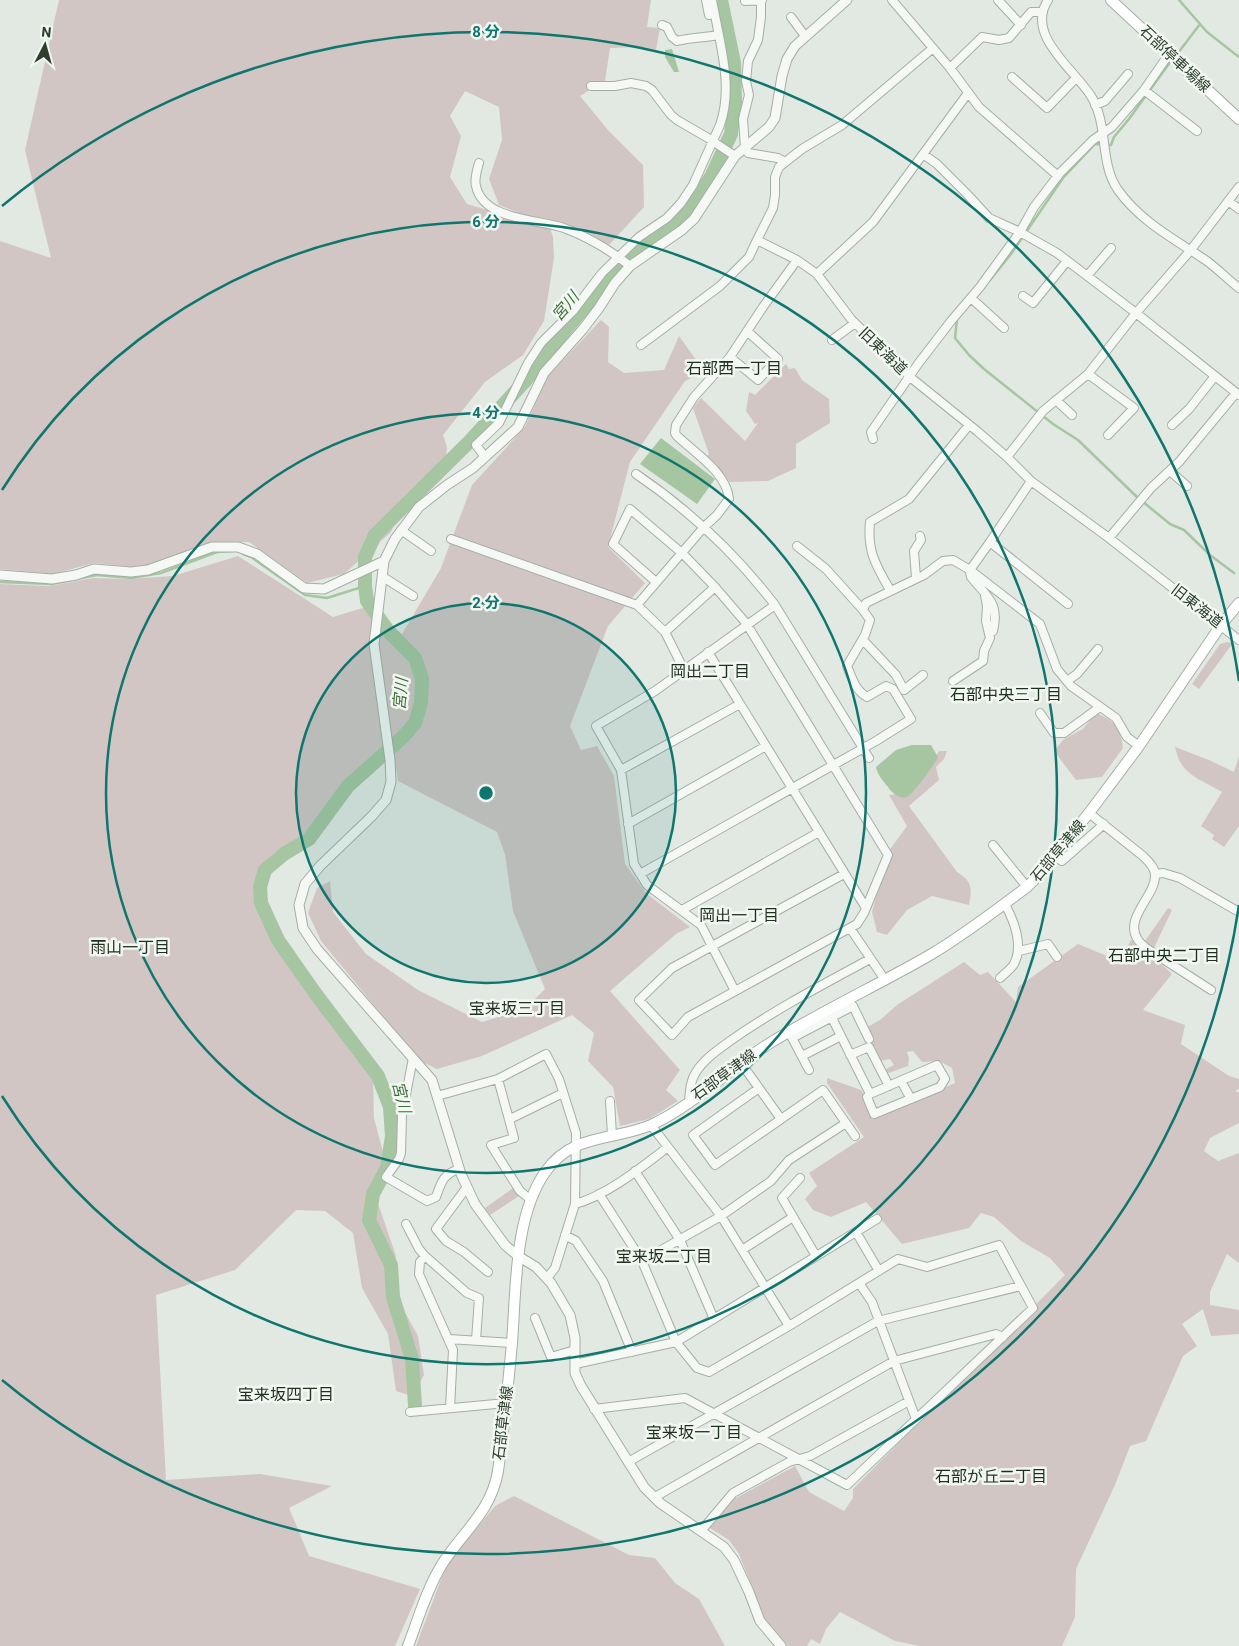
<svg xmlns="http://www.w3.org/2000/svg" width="1239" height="1646" viewBox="0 0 1239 1646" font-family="Roboto,'Noto Sans JP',sans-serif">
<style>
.green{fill:#d2c6c4}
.water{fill:#a5c6a1}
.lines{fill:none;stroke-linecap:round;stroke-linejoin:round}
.stream{stroke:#a5c6a1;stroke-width:2.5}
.river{stroke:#a5c6a1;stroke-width:14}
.minor-casing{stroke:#a4afa4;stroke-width:10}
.tertiary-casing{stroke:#a4afa4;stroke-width:11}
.secondary-casing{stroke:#a4afa4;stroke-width:12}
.minor{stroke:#f5f8f5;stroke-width:8}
.tertiary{stroke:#f5f8f5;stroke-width:9}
.secondary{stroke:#fff;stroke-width:10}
.ring{fill:none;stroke:#0f766e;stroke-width:2.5}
.labels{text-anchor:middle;stroke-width:5;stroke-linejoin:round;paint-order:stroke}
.street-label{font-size:15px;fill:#2c3f2c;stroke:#f2f7f2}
.water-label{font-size:16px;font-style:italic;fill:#3e703a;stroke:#f2f7f2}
.neighbourhood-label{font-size:16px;fill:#1e301e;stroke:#f2f7f2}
.centre{fill:#0f766e;stroke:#f2f7f2;stroke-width:2.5}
.ring-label{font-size:15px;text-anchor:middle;font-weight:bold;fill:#0f766e;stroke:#f2f7f2;stroke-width:5;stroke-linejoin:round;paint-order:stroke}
</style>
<rect width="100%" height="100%" fill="#e2e9e2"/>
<path class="green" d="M59 0H651L647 27 660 28 656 50 644 47 610 48 605 81 580 96 608 130 643 165 644 207 609 245 559 224 530 218 499 205 489 179 502 140 499 107 465 91 450 116 461 136 450 177 467 204 550 228 553 237 554 258 544 321 523 355 485 382 443 435 447 447 446 458 406 497 391 532 344 574 307 583 249 542 207 543 143 568 94 563 53 574 0 569V241L51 258 25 150Z
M601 320 609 327 608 362 624 373 664 370 679 336 705 372 685 381 630 462 608 547 645 583 608 626 570 726 581 750 597 746 614 776 625 864 646 893 690 927 676 934 610 991 680 1070 666 1090 678 1101 649 1119 620 1126 613 1087 588 1061 594 1033 572 1015 482 1056 437 1069 420 1061 321 941 308 913 317 888 330 881 333 912 366 954 418 990 482 1022 525 1009 545 989 513 911 505 854 497 832 398 781 389 719 382 735 384 749 305 833 273 854 256 886 259 906 288 944 373 1075 374 1118 386 1164 372 1186 396 1256 390 1285 418 1336 424 1375 412 1396 396 1391 388 1334 362 1288 353 1233 325 1211 296 1210 235 1270 156 1295 166 1480 260 1474 332 1486 289 1508 309 1556 420 1589 395 1646H0V584L48 586 94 578 127 579 173 576 238 556 333 617 369 606 402 634 441 568 472 485 525 427 548 376Z
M786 364 789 369 795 368 802 380 829 399 830 423 796 444V468L768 481 730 482 725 475 706 457 709 454 693 408 701 398 745 441 758 423 755 424 746 411 749 392 755 395Z
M1227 642 1233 643 1199 689 1192 684 1220 644Z
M1096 713C1115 721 1121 728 1123 748L1102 777 1076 780 1054 751 1064 739 1083 729Z
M1175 747 1209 760 1234 772 1239 756V826L1224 847 1212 839 1214 835 1201 826 1222 792C1199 778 1181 776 1175 747Z
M939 751H947L944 759 936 767 939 780 909 806 957 872C973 882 972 888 969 905L932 896 907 910 887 935 877 932 872 912 888 852 907 826 889 795 898 794 927 773Z
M1168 908 1172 910 1151 954 1172 974 1143 1010 1185 1025 1181 1044 1229 1076 1239 1079V1088L1235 1092H1239V1123L1210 1138 1204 1151 1218 1161 1239 1153V1263L1227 1254 1210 1292V1305L1239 1310V1334L1211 1336 1203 1309 1182 1324 1197 1346 1183 1356 1146 1441 1130 1446 1115 1485 1076 1569 1075 1617 1062 1646H920L895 1641 840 1612 826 1629 820 1644 811 1639 807 1646H787L766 1622 739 1554 729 1540 710 1528 709 1524 725 1504 795 1466 809 1492 844 1511 853 1498V1489L1065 1275 1050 1258 1021 1241 994 1217 981 1213 969 1228 902 1244 866 1202 831 1217 813 1210 805 1199 817 1186 809 1173 864 1137 827 1083V1078L861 1090 878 1117 955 1083 952 1068 939 1061 922 1062 913 1051 907 1052 909 1058 908 1066 886 1074 884 1070 894 1065 890 1059 879 1061 866 1028 880 1020 897 1005 964 962 980 975 988 972 1016 1002 1018 987 1078 944 1119 961 1131 940 1145 941Z
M513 1188 519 1196 490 1215 485 1208Z
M514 1496 629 1555 655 1558 675 1583 699 1599 725 1646H416L446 1566 495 1506Z"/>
<path class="water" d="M672 49 679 72H674L665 57V50Z
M661 438 715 479 697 504 640 464Z
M912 745H931L938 757C935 764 914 793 907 797 900 800 891 792 888 787 883 781 877 774 876 767L896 750Z"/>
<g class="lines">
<path class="stream" d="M1179 0 1207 32 1239 57
M1175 57 1200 24
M990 280 1011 254 1063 178 1095 144 1111 145 1114 137 1129 119 1171 61
M959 317 957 319 955 338 969 355 984 369 1053 424 1078 440 1137 497 1170 524 1184 530 1210 555 1234 573
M243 554 251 557 305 595 327 598 365 586
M0 582 51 584 97 575 131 578 161 573 217 552 233 551"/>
<path class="river" d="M415 1406 412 1359 393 1297 391 1265 369 1220 373 1194 387 1168 392 1136 390 1107 378 1076 315 993 278 940 261 903 260 887 265 870 284 854 309 839 348 786 403 737 415 723 421 703 422 679 415 658 389 632 367 601 365 586V557L375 535 469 442 526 380 566 329 621 265 638 250 675 224 689 211 712 175 731 134 735 103 734 63 721 0"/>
<g class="minor-casing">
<path id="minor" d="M706 0 709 15
M761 0V17L758 40 748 61 746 81 749 95 743 119 745 148 748 153 778 158 785 162
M892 0 950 68 979 107 1058 176
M998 0 1021 25
M1048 0C1025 35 1074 69 1091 96 1109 125 1099 163 1118 190 1140 221 1174 239 1204 259 1216 267 1227 279 1239 288
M745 1 762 0
M791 17 805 36
M662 25 667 27 672 37 677 41C691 37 704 38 718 35
M933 48 842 125 802 149 779 167 775 177V195L773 208 757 240 797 260 817 274 851 319 910 377 977 431 1007 457 1031 481 1109 538 1239 640
M950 68 982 37 999 40 1009 38 1031 12H1042
M1012 77 1047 108 1076 78
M591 86H615L631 83 646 86 652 90 671 115 677 120 708 138 735 156
M1144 90 1197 131
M1095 105 1105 101 1128 74
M923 154 937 164 967 194 989 218 1020 232 1057 253 1136 313 1239 395
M479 163C477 170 474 179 476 186 483 220 537 219 564 228 588 237 610 250 630 266
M1228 201 1239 209
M817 274 873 222 968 93
M1087 276 1111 248
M1023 296 1033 303 1067 261
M971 298 1004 328
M832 340 855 323
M641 345 720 286 749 257 757 240
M730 357 758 380 778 359 747 331
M1088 374 1134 408 1108 435
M1056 400 1072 415
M1172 425 1189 409 1215 376
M873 439 871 432 918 364 951 321 980 287 1020 232 1034 207 1060 173 1093 140 1112 127 1144 90 1169 54
M485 457 476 445 499 423 528 363 541 343 573 311 602 273 639 237 667 218 681 203 693 185 720 125C734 86 719 40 712 0
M1007 457 1043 411 1088 374 1136 313 1190 251 1239 187
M1170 471 1187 486
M636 474C689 510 736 554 775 605L869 758
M401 530 431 551
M1109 538 1151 488 1179 462 1236 393
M451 539 637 605 704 527 717 515 729 499C727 473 695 453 677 436L675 433 676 425 694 397 730 357 763 307 797 260
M990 542 1068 604
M797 546 826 569 863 610
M970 570 990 542 1031 481
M970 572 971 577C987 597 1000 603 993 631
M383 577 413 596
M916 578 914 551 921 540 920 536
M656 582 613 544 630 509 683 554 715 587 746 623 888 855 864 913 857 924 688 1017 672 1035 639 1000 672 968 844 874
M890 590C876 566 867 551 870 522L909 499 969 425
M637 605 665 632 684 670
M665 632 715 587
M863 640 896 675 904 690 923 675
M708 652 866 908
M953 681 983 661 984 651 990 638 986 621 987 606 985 595
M1067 681 1077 674 1098 649
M1040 713 1054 733H1064L1100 707
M621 770 740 704
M1089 813 1143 856C1148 861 1155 867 1155 875 1156 896 1123 918 1138 940 1140 943 1143 945 1146 948L1211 990
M628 824 766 746
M993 845 1027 887
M1054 856 1062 861 1104 824
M640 874 876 741 911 719 893 689 886 686 867 697C855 690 852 678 847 666L865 635 870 620 863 610 866 603 924 575 943 561 953 560 970 570 1040 624 1057 669 1071 686 1116 718 1127 737 1139 746
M1156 874 1163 873 1180 878 1239 912
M682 910 819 832
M850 928 885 980
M1019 951 1048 944 1057 957
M1000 978C1004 974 1011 969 1014 964 1024 945 1014 921 1005 904
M735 991 701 925 647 885 634 864 621 770 596 726 655 691 775 605
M828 1010 870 1094 937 1065 945 1079 940 1087 874 1114 867 1097 870 1094
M790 1034 809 1070
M792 1038 853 1006 869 1039
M850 1055 869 1047 889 1086
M802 1056 841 1036
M413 1058 402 1115 401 1153 399 1159 386 1177 427 1201 436 1197C441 1183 443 1174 459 1169
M741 1063 781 1119
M498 1079 514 1138 491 1145 520 1191 531 1200
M901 1081 911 1099
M759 1088 693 1135 715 1165 823 1090 855 1136
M437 1096 498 1079 546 1054 559 1079 576 1133 575 1204 555 1268 547 1278
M610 1101 612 1135
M689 1102C690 1091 690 1081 696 1072 704 1059 718 1050 730 1041 774 1010 822 985 870 959
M510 1119 563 1093
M651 1125 721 1216 789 1326
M635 1171 680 1240 714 1319
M800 1178 782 1198 816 1256
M467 1187 436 1229 446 1241 464 1252 488 1272
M575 1204C606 1196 642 1167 668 1147
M406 1224 419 1249 425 1256 420 1262 419 1274 453 1350 450 1408
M856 1232 879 1271
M565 1235 576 1241 603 1281 632 1352
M742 1250 793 1217
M425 1256 467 1293 479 1298 476 1340
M642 1261 721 1216 771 1181 789 1160 846 1123
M859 1283 872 1302 916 1419
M535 1318 551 1357 575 1350
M449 1339 512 1343
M575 1364 676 1342 877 1219
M594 1409 685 1398 847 1485 1033 1308 999 1245 927 1267 898 1259 789 1326 709 1372 697 1368 676 1342 642 1261 599 1194
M410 1412 506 1403
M628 1462 878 1321 1021 1286
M655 1497 894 1361 996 1334 1003 1337
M701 1531 733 1493 789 1462 810 1456 909 1401"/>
</g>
<g class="tertiary-casing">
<path id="tertiary" d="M0 575 52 579 76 575 94 569 131 572 148 570 212 547H238L257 554 304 588 324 589 384 561
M781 1646 760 1621 749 1592 734 1560 724 1547 660 1503 644 1487 581 1386 575 1373V1338L570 1315 551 1283 536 1267 518 1256 505 1245 475 1204 461 1174 432 1080 317 949 303 928 299 905 305 884 320 866 372 816 386 800 391 782 390 760 374 644 384 561 395 539 419 507 447 485 473 468 518 427 544 373 583 329 599 308 615 283 630 266 682 230 694 219 735 156 769 127 775 118 782 76 787 59 795 46 847 0"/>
</g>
<g class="secondary-casing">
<path id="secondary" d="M1111 0 1239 119
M408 1646C418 1620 426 1591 441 1566 461 1533 491 1513 498 1471 504 1429 508 1386 512 1343 516 1291 514 1215 546 1171 573 1133 613 1141 651 1125 693 1106 731 1067 770 1043 822 1011 878 985 930 955 964 935 996 910 1027 887L1037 877 1089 813 1139 746 1221 625 1239 603"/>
</g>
<use href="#minor" class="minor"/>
<use href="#tertiary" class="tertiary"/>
<use href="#secondary" class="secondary"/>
</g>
<circle cx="486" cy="793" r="190" fill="#0f766e" fill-opacity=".12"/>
<g class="ring">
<circle cx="486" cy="793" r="190"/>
<circle cx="486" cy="793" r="380"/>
<path d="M2 490A571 571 0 1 1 2 1096"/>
<path d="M1239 905A761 761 0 0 1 2 1380M2 206A761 761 0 0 1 1239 681"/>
</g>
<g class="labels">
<g class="street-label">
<text transform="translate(1175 59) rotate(43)" y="5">石部停車場線</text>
<text transform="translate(883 351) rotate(44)" y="5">旧東海道</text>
<text transform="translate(1197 606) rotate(38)" y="5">旧東海道</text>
<text transform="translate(1058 851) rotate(-50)" y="5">石部草津線</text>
<text transform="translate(724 1075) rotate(-36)" y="5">石部草津線</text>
<text transform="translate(503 1423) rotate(-83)" y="5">石部草津線</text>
</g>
<g class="water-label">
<text transform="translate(565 306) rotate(-50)" y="6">宮川</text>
<text transform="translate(400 694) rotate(-85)" y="6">宮川</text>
<text transform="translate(402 1097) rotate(76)" y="6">宮川</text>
</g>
<g class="neighbourhood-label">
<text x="734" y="374">石部西一丁目</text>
<text x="710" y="677">岡出二丁目</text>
<text x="1006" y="700">石部中央三丁目</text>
<text x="739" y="921">岡出一丁目</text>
<text x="130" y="953">雨山一丁目</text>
<text x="1164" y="961">石部中央二丁目</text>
<text x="517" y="1014">宝来坂三丁目</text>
<text x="664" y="1262">宝来坂二丁目</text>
<text x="286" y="1400">宝来坂四丁目</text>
<text x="694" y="1438">宝来坂一丁目</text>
<text x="991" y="1482">石部が丘二丁目</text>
</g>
</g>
<circle cx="486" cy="793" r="8" class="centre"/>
<g class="ring-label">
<text x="486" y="37">8 分</text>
<text x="486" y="227">6 分</text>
<text x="486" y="418">4 分</text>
<text x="486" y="608">2 分</text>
</g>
<g transform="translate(45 45) rotate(6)" stroke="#f2f7f2" stroke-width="4" paint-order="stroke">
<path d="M0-4L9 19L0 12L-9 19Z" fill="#2c3f2c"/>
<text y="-8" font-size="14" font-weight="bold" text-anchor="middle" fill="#2c3f2c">N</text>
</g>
</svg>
